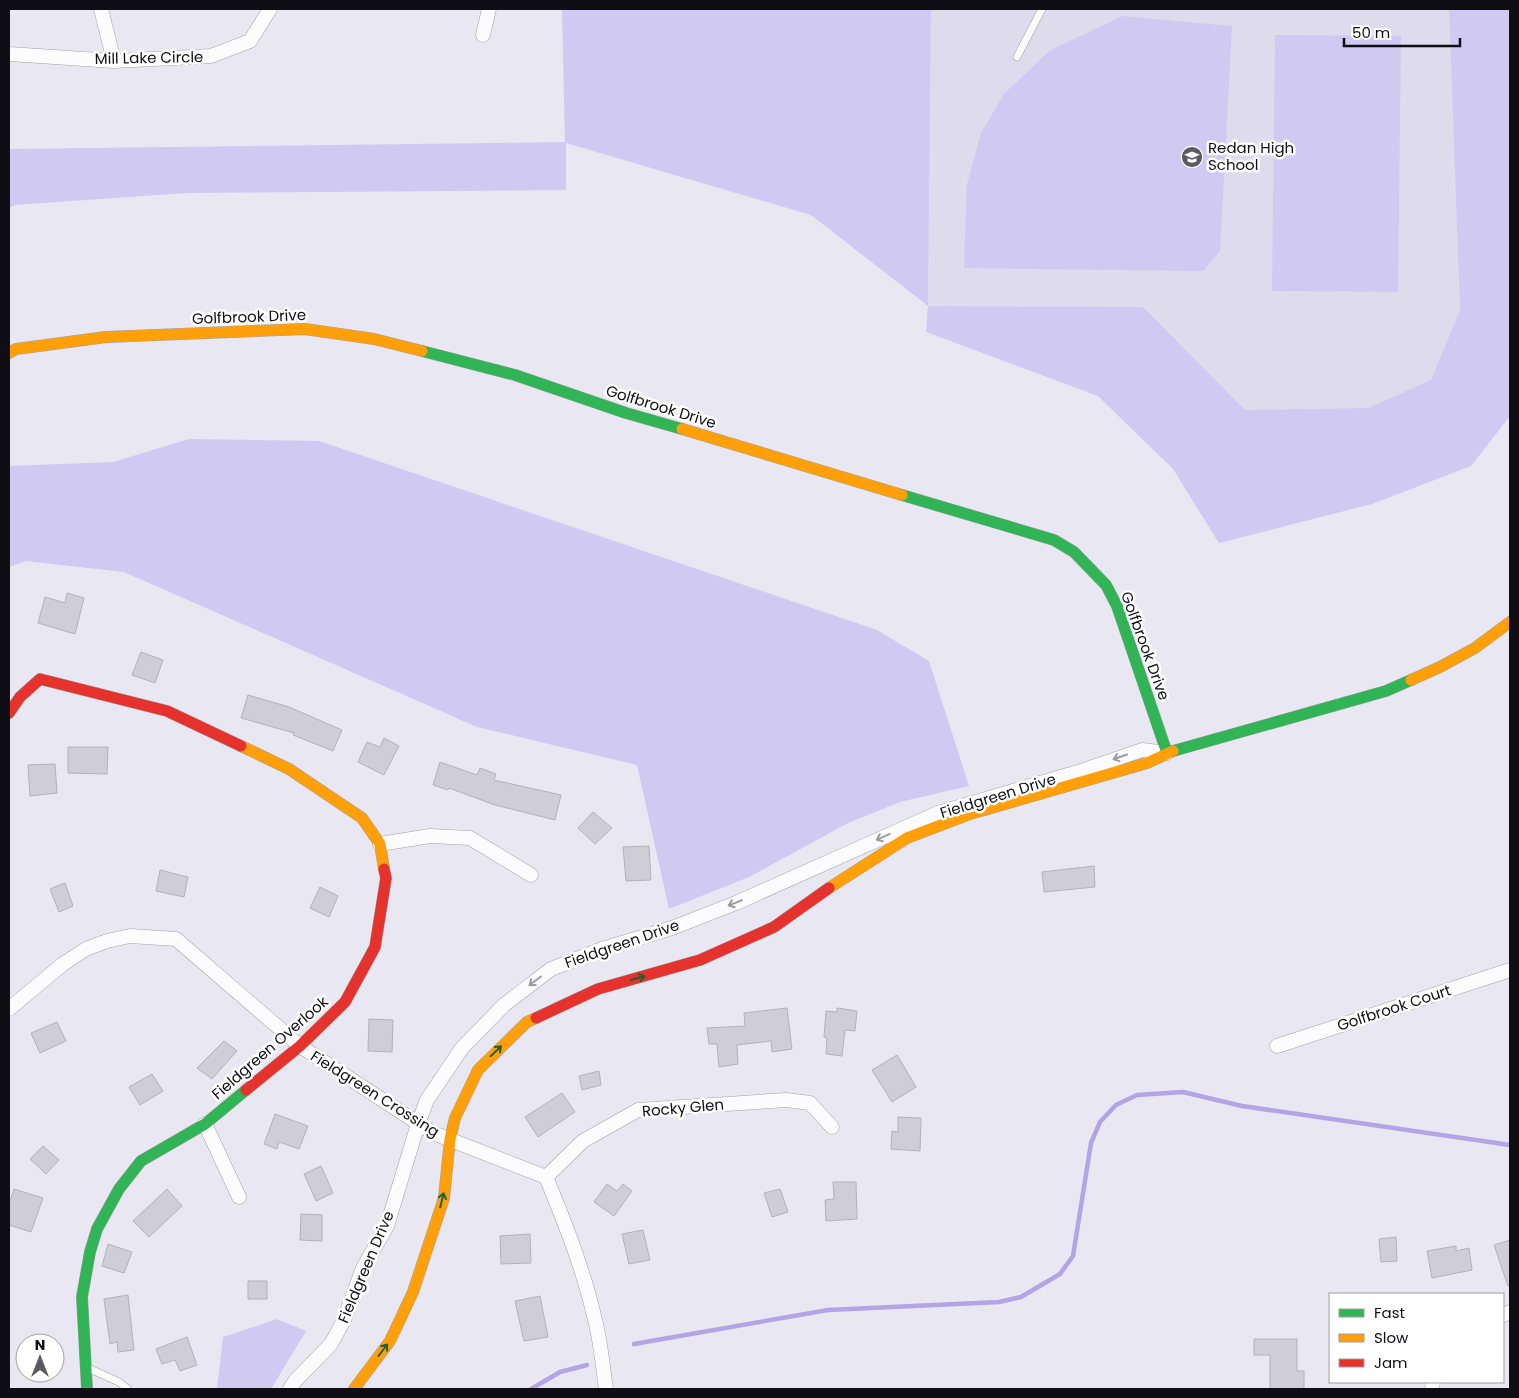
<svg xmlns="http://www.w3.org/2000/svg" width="1519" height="1398" viewBox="0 0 1519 1398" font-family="Poppins,sans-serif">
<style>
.built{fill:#dedbed}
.green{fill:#d0c9f2}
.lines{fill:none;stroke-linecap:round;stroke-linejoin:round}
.stream{stroke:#b2a4e5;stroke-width:4.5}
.building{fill:#cfcdd5;stroke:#b3b2b9}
.lane-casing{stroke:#a2a1a8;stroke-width:8}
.street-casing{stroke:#a2a1a8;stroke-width:15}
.fast-casing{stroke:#a2a1a8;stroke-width:12}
.slow-casing{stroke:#a2a1a8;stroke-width:12}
.jam-casing{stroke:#a2a1a8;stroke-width:12}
.lane{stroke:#fcfbfd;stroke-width:7}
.street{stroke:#fcfbfd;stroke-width:14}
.fast{stroke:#30b455;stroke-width:11}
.slow{stroke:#ff9f0a;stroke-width:11}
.jam{stroke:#e5322d;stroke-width:11}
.oneway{stroke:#9d9ca0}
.oneway2{stroke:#206134}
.labels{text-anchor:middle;stroke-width:5;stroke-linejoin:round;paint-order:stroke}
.street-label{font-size:15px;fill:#0f0e14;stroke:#fff}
.poi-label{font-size:15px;fill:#0f0e14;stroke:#fff;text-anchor:start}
</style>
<rect width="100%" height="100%" fill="#e9e7f1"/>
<path class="built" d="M931 9H1449L1460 310 1431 380 1368 408 1245 410 1143 307 928 306Z"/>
<path class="green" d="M562 9H931L928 306 1143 307 1245 410 1368 408 1431 380 1460 310 1449 9H1510V416L1471 466 1372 504 1219 543 1173 469 1098 396 926 332 928 306 811 215 566 143V190L186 193 15 205 9 208V149L565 142Z
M1122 16 1232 26 1220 251 1203 271 964 268 967 184 981 133 1004 94 1049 51Z
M1275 35 1401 36 1398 292 1272 291Z
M189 439 319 441 877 630 929 661 969 786 900 802 848 823 749 877 669 909 637 765 477 727 124 572 26 561 9 567V466L113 462Z
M277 1319 306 1331 271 1389H217L223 1337Z"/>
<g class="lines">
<path class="stream" d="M634 1344 828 1310 999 1302 1021 1297 1060 1274 1073 1256 1091 1143 1100 1122 1116 1105 1137 1095 1183 1092 1242 1106 1510 1145
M531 1389 560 1372 587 1365"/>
</g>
<path class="building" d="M67 593 84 598 75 634 38 623 45 597 65 603Z
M141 652 163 660 155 683 132 675Z
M248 695 289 707 342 730 333 751 293 735 294 733 241 718Z
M384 738 399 746 384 775 358 762 367 742 380 747Z
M68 747H108L107 774 68 773Z
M440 762 477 775 480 768 496 774 494 780 561 795 555 820 495 805 449 788 448 790 433 785Z
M55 764 57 793 30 796 28 765Z
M593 812 612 828 595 844 578 828Z
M649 846 651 880 626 881 623 847Z
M1094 866 1095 887 1044 892 1042 872Z
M160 870 188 877 184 897 156 891Z
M65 883 73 906 59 912 50 889Z
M320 887 338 896 329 917 310 908Z
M787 1008 792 1049 772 1052 771 1041 737 1045 738 1064 719 1067 717 1044H709L707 1028 745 1026 744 1013Z
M837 1008 857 1011 855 1031 845 1030 842 1056 826 1054 827 1038 824 1037 826 1011 837 1012Z
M369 1019 393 1020 392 1052 368 1051Z
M57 1022 66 1041 40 1053 31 1033Z
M224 1041 237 1051 212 1079 197 1068Z
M897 1055 916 1087 892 1102 872 1070Z
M599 1071 601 1085 582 1090 579 1076Z
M152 1074 163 1091 140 1105 129 1087Z
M562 1093 575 1112 538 1137 525 1117Z
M275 1114 308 1126 299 1149 279 1142 277 1149 264 1144Z
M898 1117 921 1118 920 1151 891 1149 892 1131 898 1132Z
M43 1146 59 1160 46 1174 30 1159Z
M321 1166 333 1193 316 1201 304 1174Z
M833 1182H856L857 1219 826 1221 825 1200 834 1199Z
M607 1184 617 1191 623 1184 632 1191 614 1216 594 1202Z
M14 1189 43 1198 31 1232 9 1225V1204Z
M167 1189 182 1206 149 1237 133 1221Z
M780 1189 788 1212 772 1217 764 1193Z
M301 1214 322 1215V1241L300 1240Z
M643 1230 650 1260 629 1264 622 1234Z
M530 1234 531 1263 501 1264 500 1236Z
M1396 1237 1397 1261 1381 1262 1379 1239Z
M1510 1240V1285L1508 1286 1494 1245Z
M108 1244 132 1252 124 1273 102 1266Z
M1456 1246V1251L1469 1248 1472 1270 1432 1278 1427 1251Z
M248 1281H267V1299H248Z
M128 1295 134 1350 118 1352 117 1342 110 1344 104 1299Z
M540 1296 548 1337 524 1341 515 1301Z
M187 1337 197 1365 180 1371 175 1360 162 1364 156 1349Z
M1254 1339H1297V1371H1304V1389H1270V1355H1254Z"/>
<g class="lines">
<g class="lane-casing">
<path id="lane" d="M1017 57 1042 9
M88 1368 119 1382 128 1389"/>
</g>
<g class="street-casing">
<path id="street" d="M101 9 114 61
M483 35 489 9
M9 54 114 61 211 56 250 41 270 9
M380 844 430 836 470 838 531 875
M9 1009 63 964 86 949 107 941 130 936 176 939 300 1046 433 1133 546 1177C566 1225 585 1274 596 1324 601 1345 603 1368 606 1389
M1277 1046 1510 970
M205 1124 239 1197
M546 1177 583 1141 638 1110 786 1100 810 1103 832 1127
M1503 1315 1510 1312
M290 1389 295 1381 331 1344 344 1320 363 1268 387 1226 418 1124 427 1100 462 1048 504 1005 551 969 602 949 672 928 736 903 938 813 1078 772 1142 750 1167 753
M1432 1389 1433 1382"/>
</g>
<g class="fast-casing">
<path id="fast" d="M422 351 515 375 626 413 682 429
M902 495 1054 540 1074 552 1106 585 1117 606 1167 753
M1173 751 1386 691 1411 680
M87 1389 82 1297 90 1252 97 1229 119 1189 141 1161 205 1124 246 1090"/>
</g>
<g class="slow-casing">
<path id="slow" d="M9 353 16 349 106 337 305 329 374 339 422 351
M682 429 902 495
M1411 680 1440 667 1475 648 1510 622
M241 746 289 769 362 818 380 844 384 869
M829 888 907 838 970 814 1147 763 1173 751
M354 1389 390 1341 413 1292 444 1198 450 1139 455 1118 478 1070 527 1022 536 1018"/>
</g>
<g class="jam-casing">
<path id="jam" d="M9 713 20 697 40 679 167 711 241 746
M536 1018 598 989 700 960 774 927 829 888
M246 1090 300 1046 345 1002 375 947 386 878 384 869"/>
</g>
<use href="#lane" class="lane"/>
<use href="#street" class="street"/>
<use href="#fast" class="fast"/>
<use href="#slow" class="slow"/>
<use href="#jam" class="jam"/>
</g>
<defs><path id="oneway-shaft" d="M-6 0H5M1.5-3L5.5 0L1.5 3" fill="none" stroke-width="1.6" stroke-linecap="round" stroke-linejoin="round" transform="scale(1.25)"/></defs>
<g class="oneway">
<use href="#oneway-shaft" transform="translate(1120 757) rotate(161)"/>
<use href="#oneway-shaft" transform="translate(883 837) rotate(156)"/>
<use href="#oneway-shaft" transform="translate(735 903) rotate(158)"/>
<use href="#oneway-shaft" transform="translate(535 981) rotate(143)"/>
</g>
<g class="oneway2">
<use href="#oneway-shaft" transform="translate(638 978) rotate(-16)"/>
<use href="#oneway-shaft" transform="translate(496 1051) rotate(-44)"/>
<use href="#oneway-shaft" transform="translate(442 1200) rotate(-76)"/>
<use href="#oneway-shaft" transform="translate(383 1350) rotate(-53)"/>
</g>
<defs>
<g id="school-disc" transform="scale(1.125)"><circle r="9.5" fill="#5b5a61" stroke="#fff"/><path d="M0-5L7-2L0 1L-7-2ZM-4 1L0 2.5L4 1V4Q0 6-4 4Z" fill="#fff"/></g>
</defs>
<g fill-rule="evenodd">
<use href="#school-disc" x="1192" y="157"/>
</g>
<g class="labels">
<g class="street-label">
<text transform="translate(149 58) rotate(-1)" y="5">Mill Lake Circle</text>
<text transform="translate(249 317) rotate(-2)" y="5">Golfbrook Drive</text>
<text transform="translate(661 407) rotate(17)" y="5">Golfbrook Drive</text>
<text transform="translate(1145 646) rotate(70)" y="5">Golfbrook Drive</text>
<text transform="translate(998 796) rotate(-17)" y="5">Fieldgreen Drive</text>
<text transform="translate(622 944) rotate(-19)" y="5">Fieldgreen Drive</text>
<text transform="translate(1394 1008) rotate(-18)" y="5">Golfbrook Court</text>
<text transform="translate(270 1048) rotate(-41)" y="5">Fieldgreen Overlook</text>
<text transform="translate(375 1094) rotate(32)" y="5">Fieldgreen Crossing</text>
<text transform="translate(683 1108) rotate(-5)" y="5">Rocky Glen</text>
<text transform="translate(366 1267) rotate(-67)" y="5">Fieldgreen Drive</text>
</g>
<g class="poi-label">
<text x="1208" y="153">Redan High<tspan x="1208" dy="17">School</tspan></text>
</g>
</g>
<rect width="1519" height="1398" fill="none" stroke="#0f0e14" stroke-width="20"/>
<rect x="1329" y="1293" width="175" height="90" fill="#ffffff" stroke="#9f9fa1"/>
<rect x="1339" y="1309" width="25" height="8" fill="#30b455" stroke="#9f9fa1"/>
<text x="1374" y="1318" font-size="15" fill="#0f0e14">Fast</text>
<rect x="1339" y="1334" width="25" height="8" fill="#ff9f0a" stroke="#9f9fa1"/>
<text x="1374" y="1343" font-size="15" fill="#0f0e14">Slow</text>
<rect x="1339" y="1359" width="25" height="8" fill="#e5322d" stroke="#9f9fa1"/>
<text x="1374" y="1368" font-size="15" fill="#0f0e14">Jam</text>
<g transform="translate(40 1358)"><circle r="24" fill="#ffffff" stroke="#9f9fa1"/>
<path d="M0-4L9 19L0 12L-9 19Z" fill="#5b5a61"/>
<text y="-8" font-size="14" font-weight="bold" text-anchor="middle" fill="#0f0e14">N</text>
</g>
<path d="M1344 38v8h116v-8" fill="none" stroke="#0f0e14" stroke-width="2.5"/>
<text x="1352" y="38" font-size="15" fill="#0f0e14" stroke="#ffffff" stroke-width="4" paint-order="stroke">50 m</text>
</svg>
